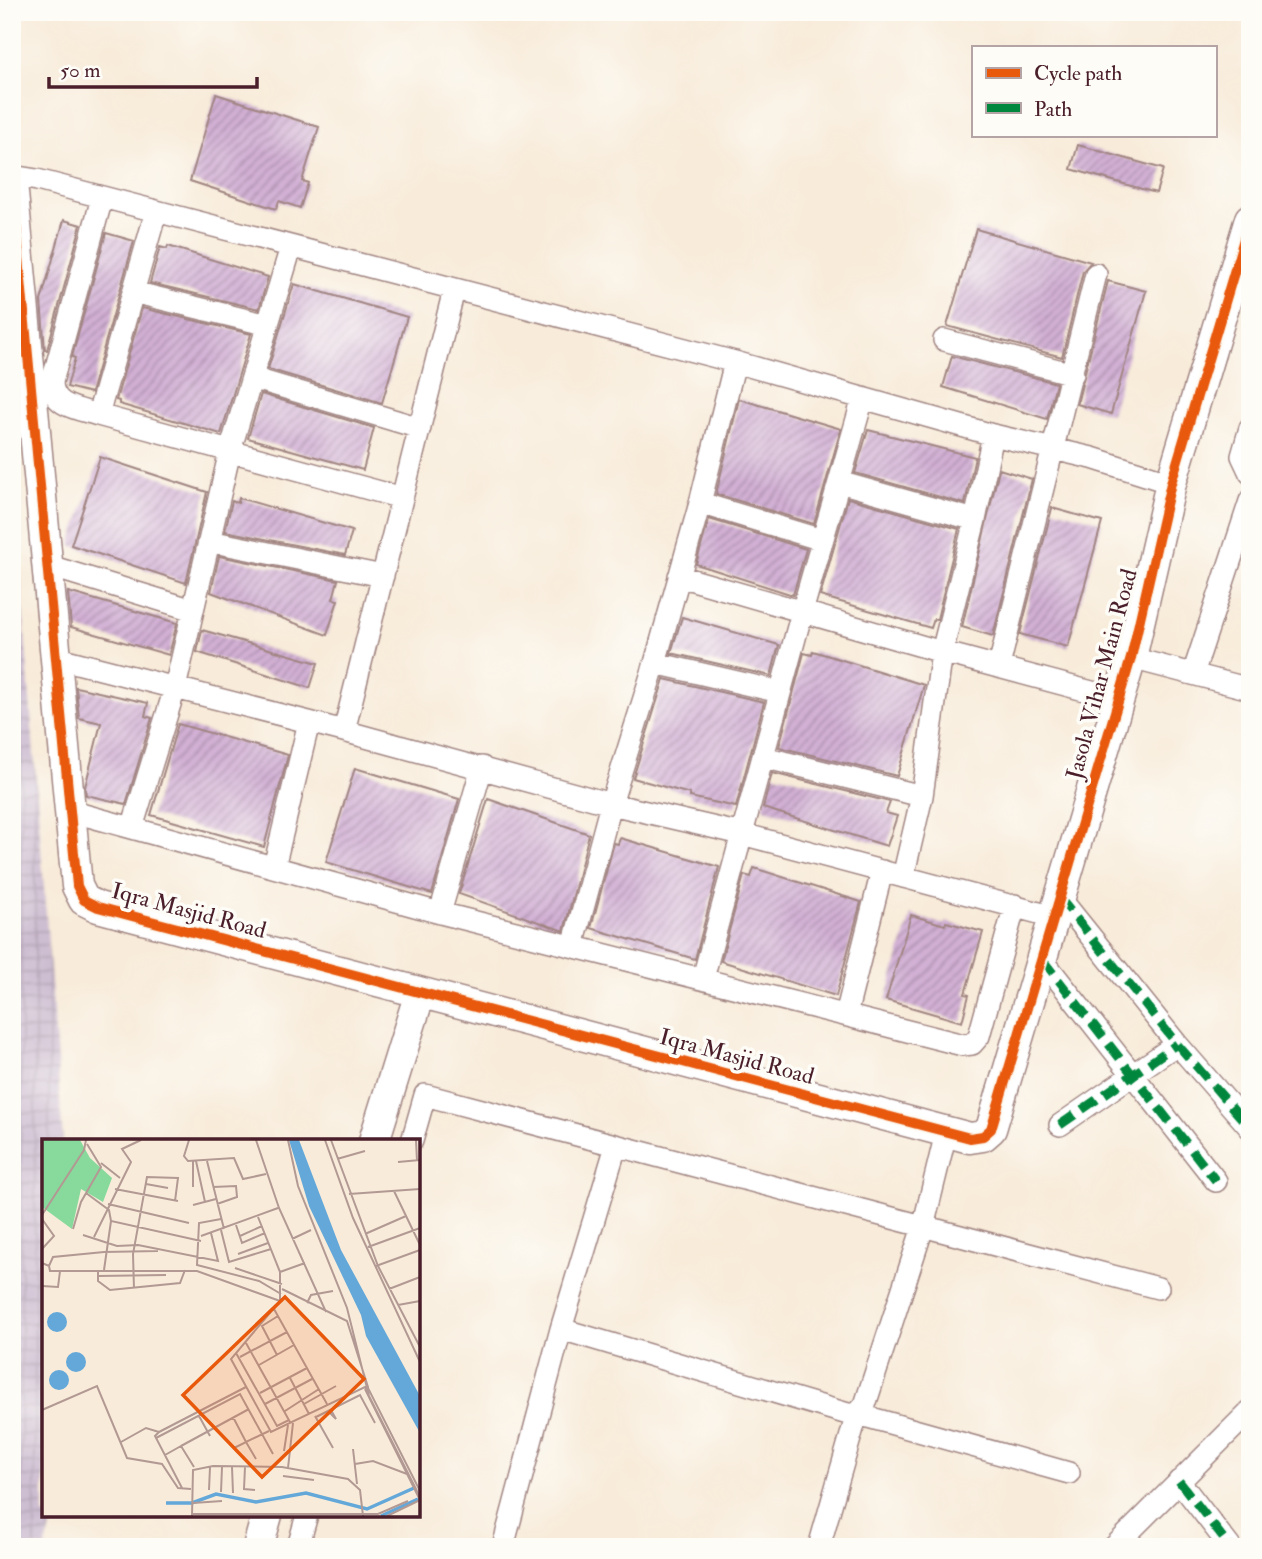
<svg xmlns="http://www.w3.org/2000/svg" width="1262" height="1559" viewBox="0 0 1262 1559" font-family="'IM FELL Double Pica',serif">
<style>
.industrial{fill:url(#industrial-grid)}
.building{fill:url(#building-hatch)}
.lines{fill:none;stroke-linecap:round;stroke-linejoin:round}
.street-casing{stroke:#a18582;stroke-width:24}
.secondary-casing{stroke:#a18582;stroke-width:33}
.street{stroke:#fff;stroke-width:21}
.secondary{stroke:#fff;stroke-width:30}
.quiet{stroke:#00873e;stroke-width:9;stroke-dasharray:18 9;stroke-linecap:butt}
.cycleway-casing{stroke:#fdfcf7;stroke-width:15}
.cycleway{stroke:#e8590c;stroke-width:10}
.labels{text-anchor:middle;stroke-width:7;stroke-linejoin:round;paint-order:stroke}
.street-label{font-size:23px;fill:#4a1f2b;stroke:#fdfcf7}
.inset-river{fill:none;stroke:#63a8d9;stroke-width:3.5}
.inset-road{fill:none;stroke:#b29993;stroke-width:2}
.view{fill:#e8590c;fill-opacity:0.15;stroke:#e8590c;stroke-width:3.5}
.inset-edge{fill:none;stroke:#4a1f2b;stroke-width:3.5}
</style>
<defs>
<pattern id="industrial-grid" width="8" height="8" patternUnits="userSpaceOnUse" patternTransform="scale(1.75)"><rect width="8" height="8" fill="#cebed2"/><path d="M0 4h8M4 0v8" fill="none" stroke="#b2a3b4"/></pattern>
<pattern id="building-hatch" width="6" height="6" patternUnits="userSpaceOnUse" patternTransform="scale(1.75)"><rect width="6" height="6" fill="#d2b0d5"/><path d="M-1 1l2-2M0 6l6-6M5 7l2-2" fill="none" stroke="#ac8fad"/></pattern>
</defs>
<rect width="100%" height="100%" fill="#fdfcf7"/>
<filter id="ink" filterUnits="userSpaceOnUse"><feTurbulence type="fractalNoise" baseFrequency=".0143" numOctaves="2"/><feDisplacementMap in="SourceGraphic" scale="14" xChannelSelector="R" yChannelSelector="G"/><feConvolveMatrix kernelMatrix="1 2 1 2 8 2 1 2 1" color-interpolation-filters="sRGB"/></filter>
<filter id="wash" filterUnits="userSpaceOnUse"><feTurbulence type="fractalNoise" baseFrequency=".00686" numOctaves="4" result="noise"/><feDisplacementMap in="SourceGraphic" scale="28" xChannelSelector="R" yChannelSelector="G"/><feGaussianBlur stdDeviation="1.57" result="paint"/><feColorMatrix in="noise" values="0 0 0 0 0 0 0 0 0 0 0 0 0 0 0 0 0 1.4 0 .05"/><feComposite in="paint" operator="in"/></filter>
<g filter="url(#wash)">
<rect width="100%" height="100%" fill="#f8ebd9"/>
<path class="industrial" d="M12 459 63 1141H44V1515H56L45 1547H12Z"/>
<g id="blocks">
<path class="building" d="M216 94 319 127 302 181 308 183 300 208 279 201 276 209 190 181Z
M1078 145 1163 169 1156 193 1071 169Z
M64 220 81 225 47 350H45L41 301Z
M976 229 1091 262 1083 271 1062 357 947 326Z
M106 233 134 241 91 393 67 387 75 358 72 357Z
M168 246 268 277 259 309 150 283 160 247 167 249Z
M1108 281 1146 291 1111 414 1077 404Z
M294 284 407 317 382 403 268 369Z
M142 308 251 334 221 434 119 404V401L116 400Z
M952 356 1056 383 1047 419 943 387Z
M261 394 374 428 363 470 248 438Z
M739 399 841 429 814 524 716 494Z
M868 430 975 457 965 504 855 473Z
M100 457 207 492 186 583 71 545Z
M999 469 1032 479 993 636 962 627Z
M239 498 352 531 345 555 225 531 232 501 238 503Z
M848 498 959 529 937 619H934L931 628 820 596Z
M1052 508 1102 522 1068 647 1020 634Z
M709 519 806 549 793 595 696 564Z
M219 556 338 580 333 599 338 600 327 635 211 592Z
M68 592 177 623 169 655 71 627Z
M682 617 779 645 771 676 671 653Z
M202 630 318 663 310 688 197 652Z
M813 651 924 685 897 776 779 747 804 653 812 655Z
M664 679 764 702 736 807 690 797V794L633 778Z
M76 687 148 703 145 716 152 718 126 804 86 795 85 787 101 723 79 718Z
M178 724 288 755 264 847 151 815Z
M355 768 459 799 432 894 326 862Z
M772 773 890 802 886 813 897 816 887 846 763 808Z
M488 799 589 834 564 931 459 894Z
M620 838 719 867 695 959 591 928 614 843 618 844Z
M754 868 861 902 836 996 721 961 744 875 751 877Z
M911 915 945 925 946 922 983 932 965 994 969 995 962 1022 886 1000Z"/>
</g>
</g>
<g filter="url(#ink)">
<use href="#blocks" fill-opacity="0" stroke="#a18582" stroke-width="2"/>
<g class="lines">
<g class="street-casing">
<path id="street" d="M12 176 37 180 735 362 993 435 1092 458 1171 483
M102 198 52 382C52 407 79 409 98 415L402 498
M133 292 268 325
M944 340 1073 374
M252 378 420 428
M98 415 156 212
M1250 428 1242 456 1250 473
M839 482 975 520
M700 503 822 540
M209 541 383 576
M46 565 193 610
M679 576 942 652 1118 699
M54 657 344 731 611 804 742 834 1054 917
M1131 658 1250 689
M655 663 780 692
M999 666 1096 274
M1193 674 1250 501
M344 731 454 290
M763 757 922 796
M70 811 440 913 963 1045 972 1044 979 1036 1015 905
M132 828 175 688 230 451 291 247
M274 867 309 722
M903 877 922 796 942 652 975 520 993 435
M1059 897 1177 1044 1250 1128
M440 913 482 767
M573 946 611 804 655 663 700 503 735 362
M1042 959 1216 1181
M703 978 802 612 863 398
M846 1015 882 871
M1060 1125 1177 1044
M412 1141 425 1095 1158 1288
M561 1329 848 1414H857L865 1405 923 1227 946 1133
M1179 1481 1230 1547
M298 1547 307 1515
M503 1547 561 1329 616 1146
M819 1547 857 1414 1069 1473
M1114 1547 1250 1411"/>
</g>
<g class="secondary-casing">
<path id="secondary" d="M12 182 70 811 77 886 84 900 98 907 970 1138 983 1136 991 1129 1131 658 1171 483 1250 219
M374 1141 420 993
M258 1547 267 1515"/>
</g>
<use href="#street" class="street"/>
<use href="#secondary" class="secondary"/>
<path class="quiet" d="M1059 897 1177 1044 1250 1128
M1042 959 1216 1181
M1060 1125 1177 1044
M1179 1481 1230 1547"/>
<g class="cycleway-casing">
<path id="cycleway" d="M12 182 70 811 77 886 84 900 98 907 970 1138 983 1136 991 1129 1131 658 1171 483 1250 219"/>
</g>
<use href="#cycleway" class="cycleway"/>
</g>
</g>
<g class="labels">
<g class="street-label">
<text transform="translate(1101 674) rotate(-75)" y="8">Jasola Vihar Main Road</text>
<text transform="translate(189 910) rotate(15)" y="8">Iqra Masjid Road</text>
<text transform="translate(737 1056) rotate(15)" y="8">Iqra Masjid Road</text>
</g>
</g>
<g transform="translate(42 1139)">
<rect width="378" height="378" fill="#f8ebd9"/>
<path d="M0 1H38L48 19 70 39 61 63 39 50 30 90 0 68Z" fill="#87da9c"/>
<path d="M247 1H257L299 111 378 257V294L324 197 319 176 267 67ZM5 183a10 10 0 1 1 20 0a10 10 0 1 1-20 0ZM24 223a10 10 0 1 1 20 0a10 10 0 1 1-20 0ZM7 241a10 10 0 1 1 20 0a10 10 0 1 1-20 0Z" fill="#63a8d9"/>
<path class="inset-river" d="M124 364H150L174 355 214 363 264 354 325 370 372 349M339 377 376 360"/>
<path class="inset-road" d="M147 1 142 17 146 22 192 19 201 40 224 35M214 1 237 69 284 173M246 1 256 47 305 169 327 257 378 358M283 1 311 79 378 223M289 1 336 127 378 208M374 1 375 22M295 20 323 12M151 22V48M154 22 163 63M165 22 182 90M356 23 378 21M59 24 78 39M104 45 126 49M171 48 194 47 195 58 175 65M73 50 136 62M352 52 378 106M44 54 67 71 69 82 159 102M307 55 378 50M66 65 147 84M151 66 174 60M0 76 42 11 44 1M216 78 238 133V162M0 80 12 97 0 110M179 80 157 84 155 126 217 142 239 155M194 86 200 104 223 94M31 90 39 63 59 28 45 5M179 91 187 123 229 110M323 95 364 77M41 96 75 107 96 106 176 122 169 94M159 97 236 69M198 97 220 87M52 98 89 23 80 10 99 1M250 100 269 91M326 108 378 89M196 115 226 104M0 124 7 127 11 118 62 113 116 112M7 127 8 132H155L238 162M334 127 378 111M193 129 240 145M62 131 69 82M56 132V142L68 151 138 144 143 131M238 133 263 124M56 137 124 136M0 147 16 148 18 132M92 150 91 115 105 38 136 39 133 62M240 150 305 182 326 248 323 250M347 150 378 138M238 162 189 220 229 293 325 247 378 352M265 164 269 156 291 152M356 166 378 162M232 170 285 265M204 204 248 283M194 214 235 287 247 281M235 216 220 187 236 177M198 218 245 193M217 226 252 206M248 239 267 275M323 250 378 361M218 254 265 229M223 265 270 240M262 265 294 247M0 271 55 247 85 319 120 325 136 349 149 350M243 272 277 250M286 272 294 280 289 271M157 277 168 297M273 277 291 309M191 278 204 303 227 292M274 278 318 256 333 284M117 293 204 248M117 293 113 297 140 349M114 299 198 255 231 315M79 303 104 289 117 293M139 307 207 270M192 309 204 303 214 320M311 310 315 345M242 312 246 286M123 316 139 307 152 328M313 325 331 322 365 335M190 328 191 354M203 328 202 350 213 351M246 329 251 284M241 337 272 341M167 351 168 328M179 353 180 328M151 364 180 362M150 375H336L366 362M150 377 151 331 171 327 240 328 306 340 318 351 321 377M345 377 378 361"/>
<path class="view" d="M243 158 322 240 220 338 141 256Z"/>
<rect width="378" height="378" class="inset-edge"/>
</g>
<rect width="1262" height="1559" fill="none" stroke="#fdfcf7" stroke-width="42"/>
<rect x="972" y="46" width="245" height="91" fill="#fdfcf7" stroke="#b5a4a5" stroke-width="2"/>
<rect x="986" y="68" width="35" height="10" fill="#e8590c" stroke="#b5a4a5" stroke-width="2"/>
<text x="1034" y="80" font-size="21" fill="#4a1f2b">Cycle path</text>
<rect x="986" y="103" width="35" height="10" fill="#00873e" stroke="#b5a4a5" stroke-width="2"/>
<text x="1034" y="116" font-size="21" fill="#4a1f2b">Path</text>
<path d="M49 77v10h208v-10" fill="none" stroke="#4a1f2b" stroke-width="3.5"/>
<text x="60" y="77" font-size="21" fill="#4a1f2b" stroke="#fdfcf7" stroke-width="5" paint-order="stroke">50 m</text>
</svg>
